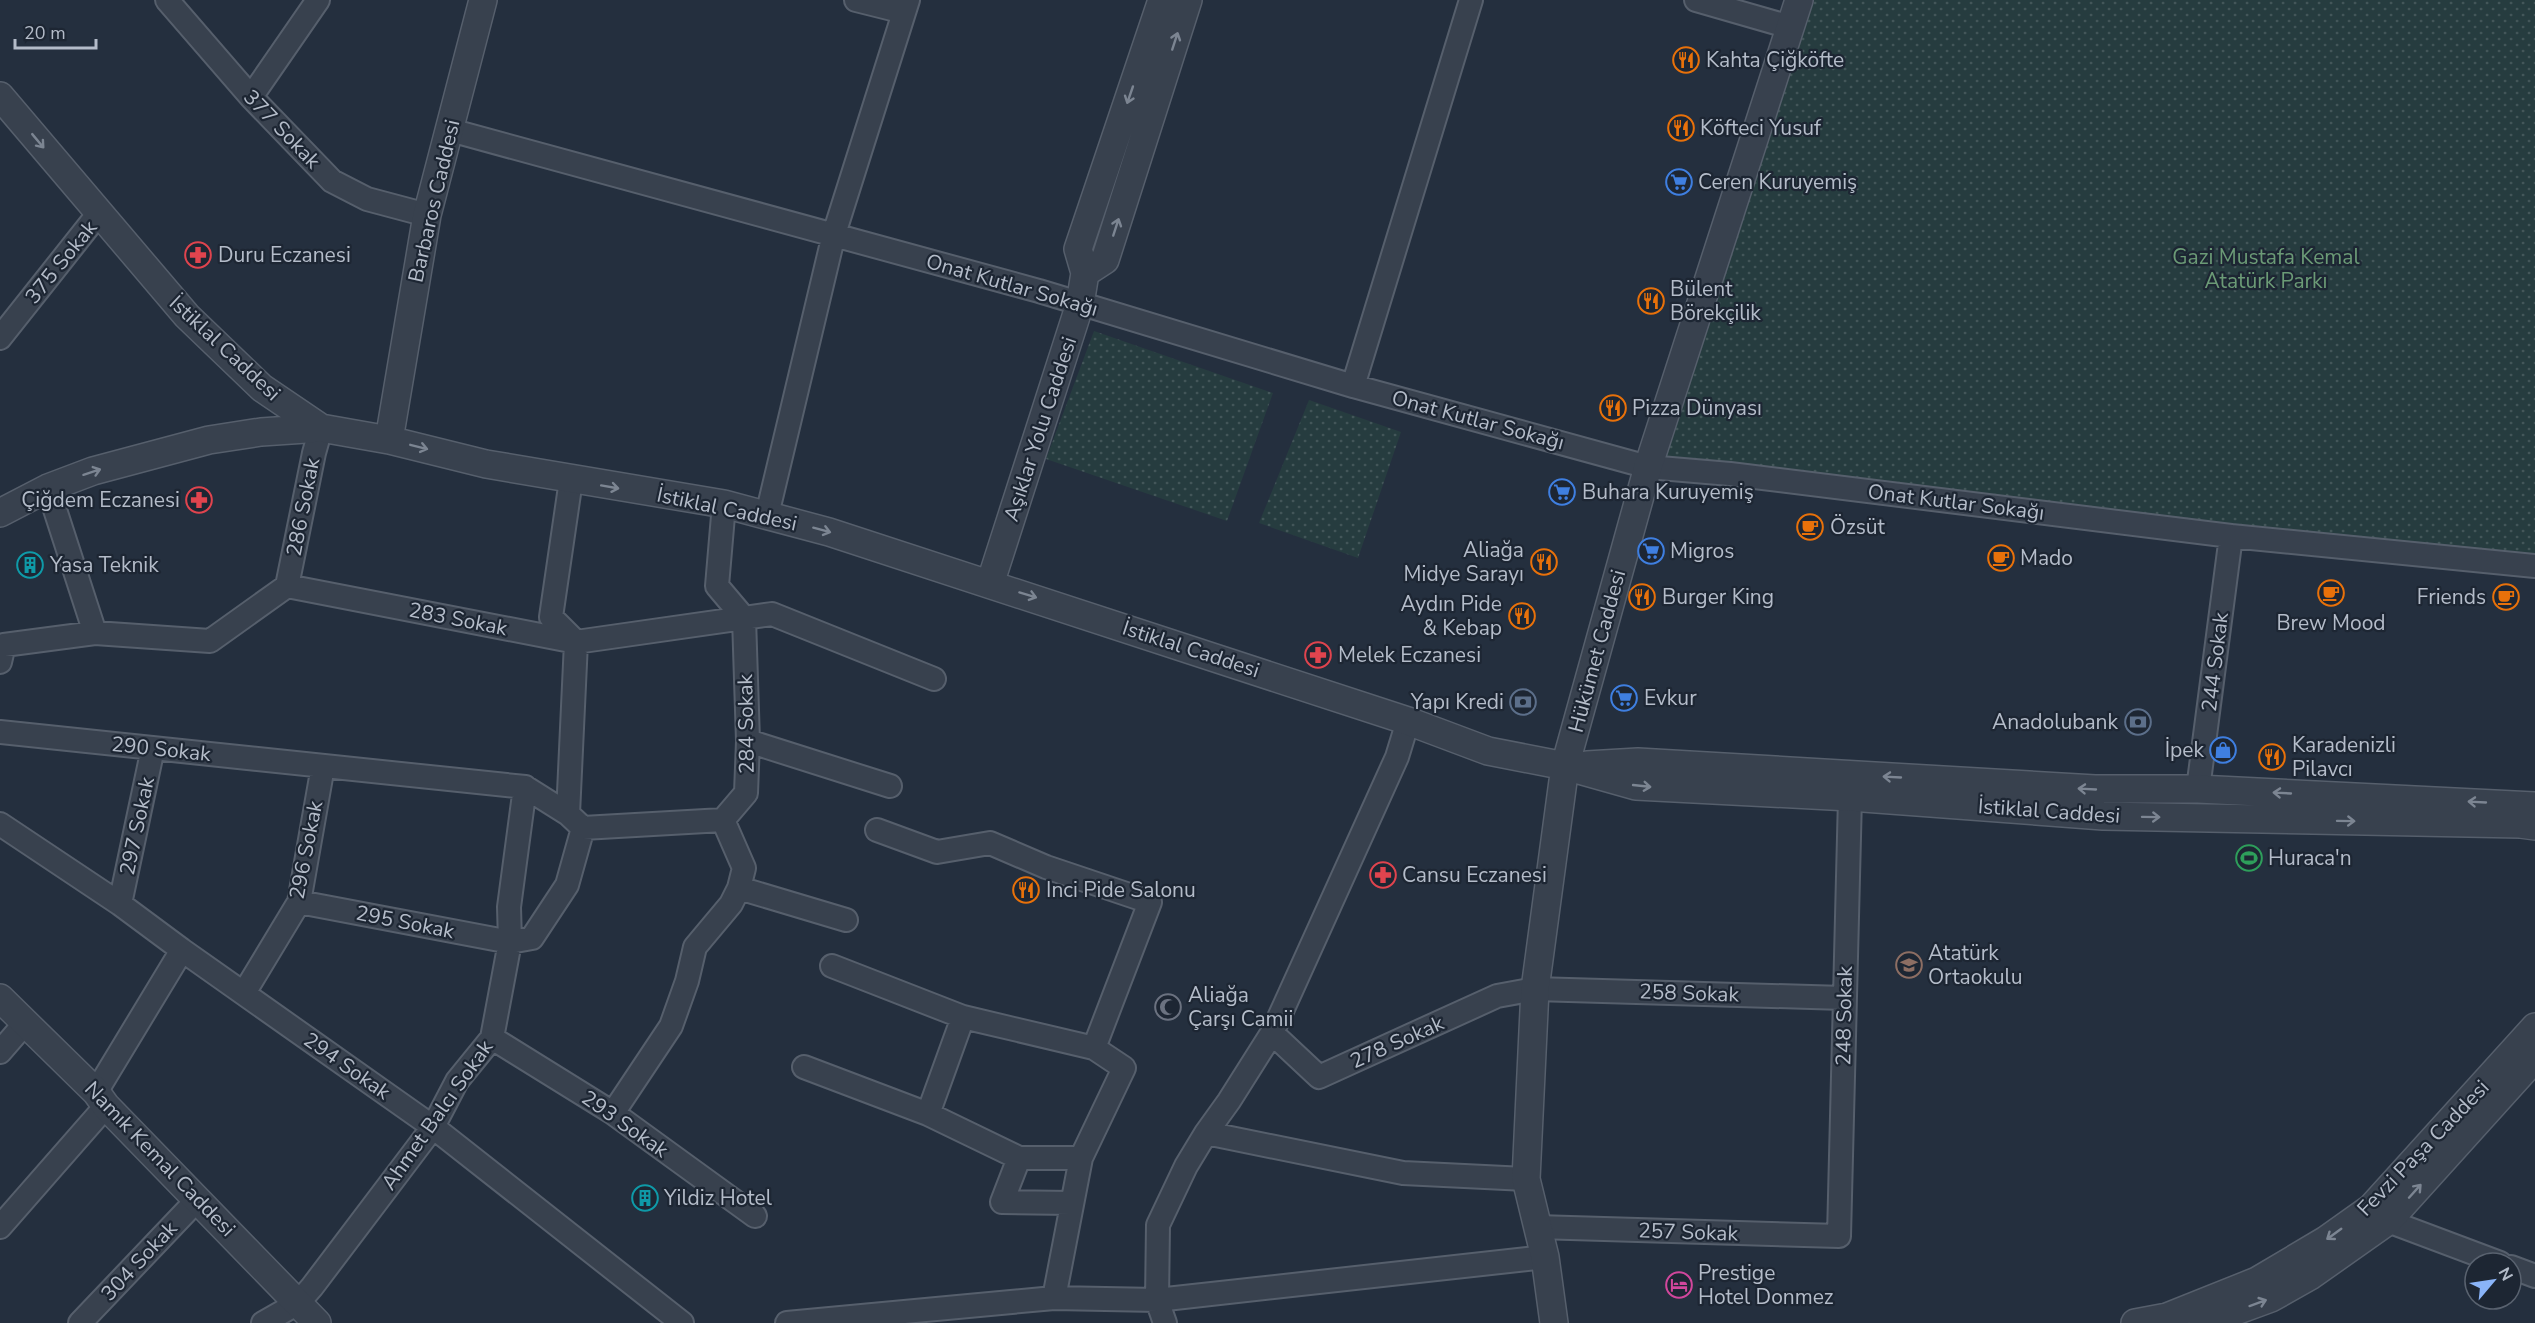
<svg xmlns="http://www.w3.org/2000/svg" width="2535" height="1323" viewBox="0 0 2535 1323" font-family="'Nunito Sans',sans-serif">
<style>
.park{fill:url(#park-dots)}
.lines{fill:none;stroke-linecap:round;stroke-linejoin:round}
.minor-casing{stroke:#565f6c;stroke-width:26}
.tertiary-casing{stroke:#565f6c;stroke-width:30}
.minor{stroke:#38414e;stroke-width:22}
.tertiary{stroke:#38414e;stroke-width:27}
.oneway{stroke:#7c8592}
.labels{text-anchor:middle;stroke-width:4.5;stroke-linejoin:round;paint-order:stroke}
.poi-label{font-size:21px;fill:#b4bcc9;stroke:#1d2633;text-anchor:start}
.street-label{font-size:21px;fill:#b4bcc9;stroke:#1d2633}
.park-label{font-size:21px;fill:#6b9a76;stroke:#1d2633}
</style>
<defs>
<pattern id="park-dots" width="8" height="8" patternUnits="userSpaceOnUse" patternTransform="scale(1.5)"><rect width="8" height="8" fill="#263c3f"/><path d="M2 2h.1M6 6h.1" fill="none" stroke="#435659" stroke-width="1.8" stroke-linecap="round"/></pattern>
</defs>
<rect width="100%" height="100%" fill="#242f3e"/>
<path class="park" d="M1799 0H2535V563L1648 467Z
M1094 331 1273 393 1227 521 1046 459Z
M1309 400 1401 432 1358 558 1259 523Z"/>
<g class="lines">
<g class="minor-casing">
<path id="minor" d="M167 0 251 97 332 181 367 199 427 215
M856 0 904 12
M1696 0 1790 27
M251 97 318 0
M450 130 1039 291 1353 386 1648 467 1730 474 2231 536 2535 566
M0 338 99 213
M1353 386 1471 0
M48 488 95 633
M767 515 834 234 908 0
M287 586 314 453 321 428
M0 662 4 645 95 633 210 641 287 586 576 642 772 614 934 679
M0 732 525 787 568 814
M748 741 890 786
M2198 789 2231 536
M723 820 746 793 748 741 744 618 717 586 724 504
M0 824 120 904 182 950 433 1127 682 1323
M583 828 723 820
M877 830 937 852 990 843 1046 867 1150 902 1094 1048
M739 888 846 920
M299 902 510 942 509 907 525 787
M120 904 153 748
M832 966 963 1017 928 1114
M244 993 299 902 323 766
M963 1017 1094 1048 1124 1068 1081 1158 1054 1298
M1272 1033 1319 1077 1497 996 1535 989 1844 998
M492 1038 613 1113 755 1216
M0 1052 26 1022
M804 1067 928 1114 1019 1158
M96 1092 182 950
M613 1113 671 1026 687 981 695 947 731 904 739 888 744 868 723 820
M1206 1133 1403 1173 1526 1179
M1071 1203 1002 1202 1019 1158H1081
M2388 1221 2500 1263
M0 1227 106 1106
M1537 1227 1839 1236 1850 797
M2511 1267 2535 1276
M80 1323 198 1199
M263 1323 298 1303 312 1287 433 1127 457 1081 492 1038 510 942 532 938 567 885 583 828 568 814 576 642 551 617 571 480
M787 1323 1054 1298 1157 1300 1545 1257
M1165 1323 1157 1300 1158 1225 1186 1166 1206 1133 1229 1101 1272 1033 1397 757 1408 721"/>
</g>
<g class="tertiary-casing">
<path id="tertiary" d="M0 96 187 316 262 388 321 428 389 440 486 464 724 504 829 532 1408 721 1488 751 1565 766 1636 786 1850 797 2103 816 2520 824 2535 826
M1085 273 1105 260 1188 0
M389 440 427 215 483 0
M0 513 48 488 93 471 209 440 261 432 321 428
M990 584 1080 304 1085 273 1078 249 1162 0
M1587 765 1638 762 2095 789H2198L2535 806
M0 998 96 1092 106 1106 317 1323
M1554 1323 1545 1257 1526 1179 1535 989 1565 766 1648 467 1799 0
M2135 1323 2167 1317 2257 1281 2326 1240 2371 1208 2535 1027
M2203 1323 2271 1298 2310 1276 2388 1221 2535 1058"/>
</g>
<use href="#minor" class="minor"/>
<use href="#tertiary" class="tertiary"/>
</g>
<defs><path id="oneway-shaft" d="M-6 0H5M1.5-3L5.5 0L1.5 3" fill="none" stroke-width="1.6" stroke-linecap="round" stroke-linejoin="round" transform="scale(1.5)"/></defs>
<g class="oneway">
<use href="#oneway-shaft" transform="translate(1175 41) rotate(-72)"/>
<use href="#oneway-shaft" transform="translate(1130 95) rotate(109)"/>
<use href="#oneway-shaft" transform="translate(38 141) rotate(50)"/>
<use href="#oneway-shaft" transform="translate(1116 227) rotate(-72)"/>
<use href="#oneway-shaft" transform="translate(419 447) rotate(14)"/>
<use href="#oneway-shaft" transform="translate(92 472) rotate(-18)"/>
<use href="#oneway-shaft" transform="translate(610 487) rotate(10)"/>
<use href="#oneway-shaft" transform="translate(822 530) rotate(15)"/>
<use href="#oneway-shaft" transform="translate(1028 595) rotate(17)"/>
<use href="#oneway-shaft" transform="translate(1892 777) rotate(-177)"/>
<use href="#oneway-shaft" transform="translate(1642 786) rotate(6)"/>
<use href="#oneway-shaft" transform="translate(2087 789) rotate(-177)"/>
<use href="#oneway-shaft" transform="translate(2282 793) rotate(-177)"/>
<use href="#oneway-shaft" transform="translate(2477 802) rotate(-177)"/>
<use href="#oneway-shaft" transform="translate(2151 817) rotate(1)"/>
<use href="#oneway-shaft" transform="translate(2346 821) rotate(1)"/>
<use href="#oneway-shaft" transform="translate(2415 1191) rotate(-48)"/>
<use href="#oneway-shaft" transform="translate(2334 1234) rotate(144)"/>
<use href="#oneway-shaft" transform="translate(2258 1303) rotate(-20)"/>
</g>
<defs>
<g id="restaurant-ring" transform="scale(1.35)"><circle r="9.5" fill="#1d2633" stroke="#e8710a" stroke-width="1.5"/><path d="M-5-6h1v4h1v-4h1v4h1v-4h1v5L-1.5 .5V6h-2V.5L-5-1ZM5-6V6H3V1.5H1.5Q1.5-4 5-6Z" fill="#e8710a"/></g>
<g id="supermarket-ring" transform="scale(1.35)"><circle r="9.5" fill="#1d2633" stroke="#3f7fe0" stroke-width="1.5"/><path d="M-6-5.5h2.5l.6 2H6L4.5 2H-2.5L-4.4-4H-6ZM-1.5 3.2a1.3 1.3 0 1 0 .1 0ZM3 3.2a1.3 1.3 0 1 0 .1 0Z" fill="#3f7fe0"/></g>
<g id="pharmacy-ring" transform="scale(1.35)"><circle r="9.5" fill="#1d2633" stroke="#e0444e" stroke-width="1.5"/><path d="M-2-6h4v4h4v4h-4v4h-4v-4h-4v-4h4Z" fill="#e0444e"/></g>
<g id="cafe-ring" transform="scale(1.35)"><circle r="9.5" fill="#1d2633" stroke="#e8710a" stroke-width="1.5"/><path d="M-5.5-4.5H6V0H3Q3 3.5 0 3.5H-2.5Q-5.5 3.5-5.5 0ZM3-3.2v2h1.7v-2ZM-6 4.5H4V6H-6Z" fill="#e8710a"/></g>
<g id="building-ring" transform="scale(1.35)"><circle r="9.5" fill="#1d2633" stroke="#0f9aa8" stroke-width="1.5"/><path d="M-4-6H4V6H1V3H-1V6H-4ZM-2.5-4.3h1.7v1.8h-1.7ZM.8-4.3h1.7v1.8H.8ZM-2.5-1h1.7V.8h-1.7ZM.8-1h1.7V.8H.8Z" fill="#0f9aa8"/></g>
<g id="bank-ring" transform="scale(1.35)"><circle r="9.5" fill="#1d2633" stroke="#5c6f8a" stroke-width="1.5"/><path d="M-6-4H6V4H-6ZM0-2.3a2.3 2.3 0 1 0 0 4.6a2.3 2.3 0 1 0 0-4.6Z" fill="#5c6f8a"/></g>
<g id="shop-ring" transform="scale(1.35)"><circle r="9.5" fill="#1d2633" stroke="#3f7fe0" stroke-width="1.5"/><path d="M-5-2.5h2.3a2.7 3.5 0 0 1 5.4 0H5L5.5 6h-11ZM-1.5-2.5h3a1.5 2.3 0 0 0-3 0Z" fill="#3f7fe0"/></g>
<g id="stadium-ring" transform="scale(1.35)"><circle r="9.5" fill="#1d2633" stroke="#2e9e5b" stroke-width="1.5"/><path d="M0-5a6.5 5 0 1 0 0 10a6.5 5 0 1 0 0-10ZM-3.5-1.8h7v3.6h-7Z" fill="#2e9e5b"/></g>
<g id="school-ring" transform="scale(1.35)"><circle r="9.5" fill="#1d2633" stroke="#8d6e63" stroke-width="1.5"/><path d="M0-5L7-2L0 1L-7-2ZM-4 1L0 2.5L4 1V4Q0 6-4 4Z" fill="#8d6e63"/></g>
<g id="mosque-ring" transform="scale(1.35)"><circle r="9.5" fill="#1d2633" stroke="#6b7280" stroke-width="1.5"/><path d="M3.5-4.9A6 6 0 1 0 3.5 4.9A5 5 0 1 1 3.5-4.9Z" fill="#6b7280"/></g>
<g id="hotel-ring" transform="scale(1.35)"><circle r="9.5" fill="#1d2633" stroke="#d1479c" stroke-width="1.5"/><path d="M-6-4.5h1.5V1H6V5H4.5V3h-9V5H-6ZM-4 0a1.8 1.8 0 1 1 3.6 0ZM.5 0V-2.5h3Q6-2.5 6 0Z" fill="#d1479c"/></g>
</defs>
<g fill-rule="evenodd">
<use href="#restaurant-ring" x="1686" y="60"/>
<use href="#restaurant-ring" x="1681" y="128"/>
<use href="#supermarket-ring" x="1679" y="182"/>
<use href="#pharmacy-ring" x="198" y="255"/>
<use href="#restaurant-ring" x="1651" y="301"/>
<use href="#restaurant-ring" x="1613" y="408"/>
<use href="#supermarket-ring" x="1562" y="492"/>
<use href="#pharmacy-ring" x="199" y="500"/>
<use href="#cafe-ring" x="1810" y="527"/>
<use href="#supermarket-ring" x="1651" y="551"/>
<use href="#cafe-ring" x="2001" y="558"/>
<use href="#restaurant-ring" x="1544" y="562"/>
<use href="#building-ring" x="30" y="565"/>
<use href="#cafe-ring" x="2331" y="593"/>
<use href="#restaurant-ring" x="1642" y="597"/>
<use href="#cafe-ring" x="2506" y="597"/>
<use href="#restaurant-ring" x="1522" y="616"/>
<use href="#pharmacy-ring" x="1318" y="655"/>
<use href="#supermarket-ring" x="1624" y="698"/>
<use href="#bank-ring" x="1523" y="702"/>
<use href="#bank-ring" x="2138" y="722"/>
<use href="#shop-ring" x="2223" y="750"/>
<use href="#restaurant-ring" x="2272" y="757"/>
<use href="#stadium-ring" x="2249" y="858"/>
<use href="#pharmacy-ring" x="1383" y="875"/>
<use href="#restaurant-ring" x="1026" y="890"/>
<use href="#school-ring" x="1909" y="965"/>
<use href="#mosque-ring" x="1168" y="1007"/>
<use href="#building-ring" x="645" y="1198"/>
<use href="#hotel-ring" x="1679" y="1285"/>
</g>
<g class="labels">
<g class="poi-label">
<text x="1706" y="67">Kahta Çiğköfte</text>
<text x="1700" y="135">Köfteci Yusuf</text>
<text x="1698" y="189">Ceren Kuruyemiş</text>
<text x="218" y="262">Duru Eczanesi</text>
<text x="1670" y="296">Bülent<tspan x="1670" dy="24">Börekçilik</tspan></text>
<text x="1632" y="415">Pizza Dünyası</text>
<text x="1582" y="499">Buhara Kuruyemiş</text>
<text x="180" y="507" text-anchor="end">Çiğdem Eczanesi</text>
<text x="1830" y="534">Özsüt</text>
<text x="1524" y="557" text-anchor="end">Aliağa<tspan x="1524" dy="24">Midye Sarayı</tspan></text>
<text x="1670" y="558">Migros</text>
<text x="2020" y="565">Mado</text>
<text x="50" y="572">Yasa Teknik</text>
<text x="1662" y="604">Burger King</text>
<text x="2486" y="604" text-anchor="end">Friends</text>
<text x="1502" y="611" text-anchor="end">Aydın Pide<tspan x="1502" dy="24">&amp; Kebap</tspan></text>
<text x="2331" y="630" text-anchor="middle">Brew Mood</text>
<text x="1338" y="662">Melek Eczanesi</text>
<text x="1644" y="705">Evkur</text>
<text x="1504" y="709" text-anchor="end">Yapı Kredi</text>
<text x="2118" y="729" text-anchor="end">Anadolubank</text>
<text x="2292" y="752">Karadenizli<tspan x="2292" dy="24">Pilavcı</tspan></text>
<text x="2204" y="757" text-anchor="end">İpek</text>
<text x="2268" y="865">Huraca'n</text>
<text x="1402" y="882">Cansu Eczanesi</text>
<text x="1046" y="897">Inci Pide Salonu</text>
<text x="1928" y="960">Atatürk<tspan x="1928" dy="24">Ortaokulu</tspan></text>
<text x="1188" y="1002">Aliağa<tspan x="1188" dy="24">Çarşı Camii</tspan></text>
<text x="664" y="1205">Yildiz Hotel</text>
<text x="1698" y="1280">Prestige<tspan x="1698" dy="24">Hotel Donmez</tspan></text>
</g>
<g class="street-label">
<text transform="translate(282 129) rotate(46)" y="7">377 Sokak</text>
<text transform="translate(434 201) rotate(-77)" y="7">Barbaros Caddesi</text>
<text transform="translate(61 262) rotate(-51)" y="7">375 Sokak</text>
<text transform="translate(1012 285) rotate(16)" y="7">Onat Kutlar Sokağı</text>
<text transform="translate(225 348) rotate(43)" y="7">İstiklal Caddesi</text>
<text transform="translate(1478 420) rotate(15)" y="7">Onat Kutlar Sokağı</text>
<text transform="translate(1040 429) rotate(-72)" y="7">Aşıklar Yolu Caddesi</text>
<text transform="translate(1956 502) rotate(7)" y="7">Onat Kutlar Sokağı</text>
<text transform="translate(303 507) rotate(-79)" y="7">286 Sokak</text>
<text transform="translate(727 509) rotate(12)" y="7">İstiklal Caddesi</text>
<text transform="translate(458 619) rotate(11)" y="7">283 Sokak</text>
<text transform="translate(1191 649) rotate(18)" y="7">İstiklal Caddesi</text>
<text transform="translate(1597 651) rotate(-75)" y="7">Hükümet Caddesi</text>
<text transform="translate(2215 662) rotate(-83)" y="7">244 Sokak</text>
<text transform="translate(746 724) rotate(-91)" y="7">284 Sokak</text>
<text transform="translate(161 749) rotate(6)" y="7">290 Sokak</text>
<text transform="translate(2049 811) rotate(4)" y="7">İstiklal Caddesi</text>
<text transform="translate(137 826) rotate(-78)" y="7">297 Sokak</text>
<text transform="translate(306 850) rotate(-79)" y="7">296 Sokak</text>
<text transform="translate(405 922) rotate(11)" y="7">295 Sokak</text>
<text transform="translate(1689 993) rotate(2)" y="7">258 Sokak</text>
<text transform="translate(1844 1016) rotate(-89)" y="7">248 Sokak</text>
<text transform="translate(1397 1042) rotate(-24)" y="7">278 Sokak</text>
<text transform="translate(347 1066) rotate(35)" y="7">294 Sokak</text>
<text transform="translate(437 1115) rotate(-55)" y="7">Ahmet Balcı Sokak</text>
<text transform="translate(625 1124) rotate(35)" y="7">293 Sokak</text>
<text transform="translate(2423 1148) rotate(-46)" y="7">Fevzi Paşa Caddesi</text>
<text transform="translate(160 1159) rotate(46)" y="7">Namık Kemal Caddesi</text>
<text transform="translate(1688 1232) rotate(2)" y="7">257 Sokak</text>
<text transform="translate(139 1261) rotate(-47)" y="7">304 Sokak</text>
</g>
<g class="park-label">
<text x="2266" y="264">Gazi Mustafa Kemal<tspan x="2266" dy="24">Atatürk Parkı</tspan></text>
</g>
</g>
<g transform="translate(2493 1281) rotate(61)"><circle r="28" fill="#1d2633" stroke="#59626f" stroke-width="1.5"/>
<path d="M0-4.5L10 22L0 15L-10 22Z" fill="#8ab4f8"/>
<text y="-9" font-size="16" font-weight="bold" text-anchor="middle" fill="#b4bcc9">N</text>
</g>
<path d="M15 39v9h81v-9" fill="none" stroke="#b4bcc9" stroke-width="3"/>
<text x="24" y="39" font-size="18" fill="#b4bcc9" stroke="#1d2633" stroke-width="4.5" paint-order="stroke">20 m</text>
</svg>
